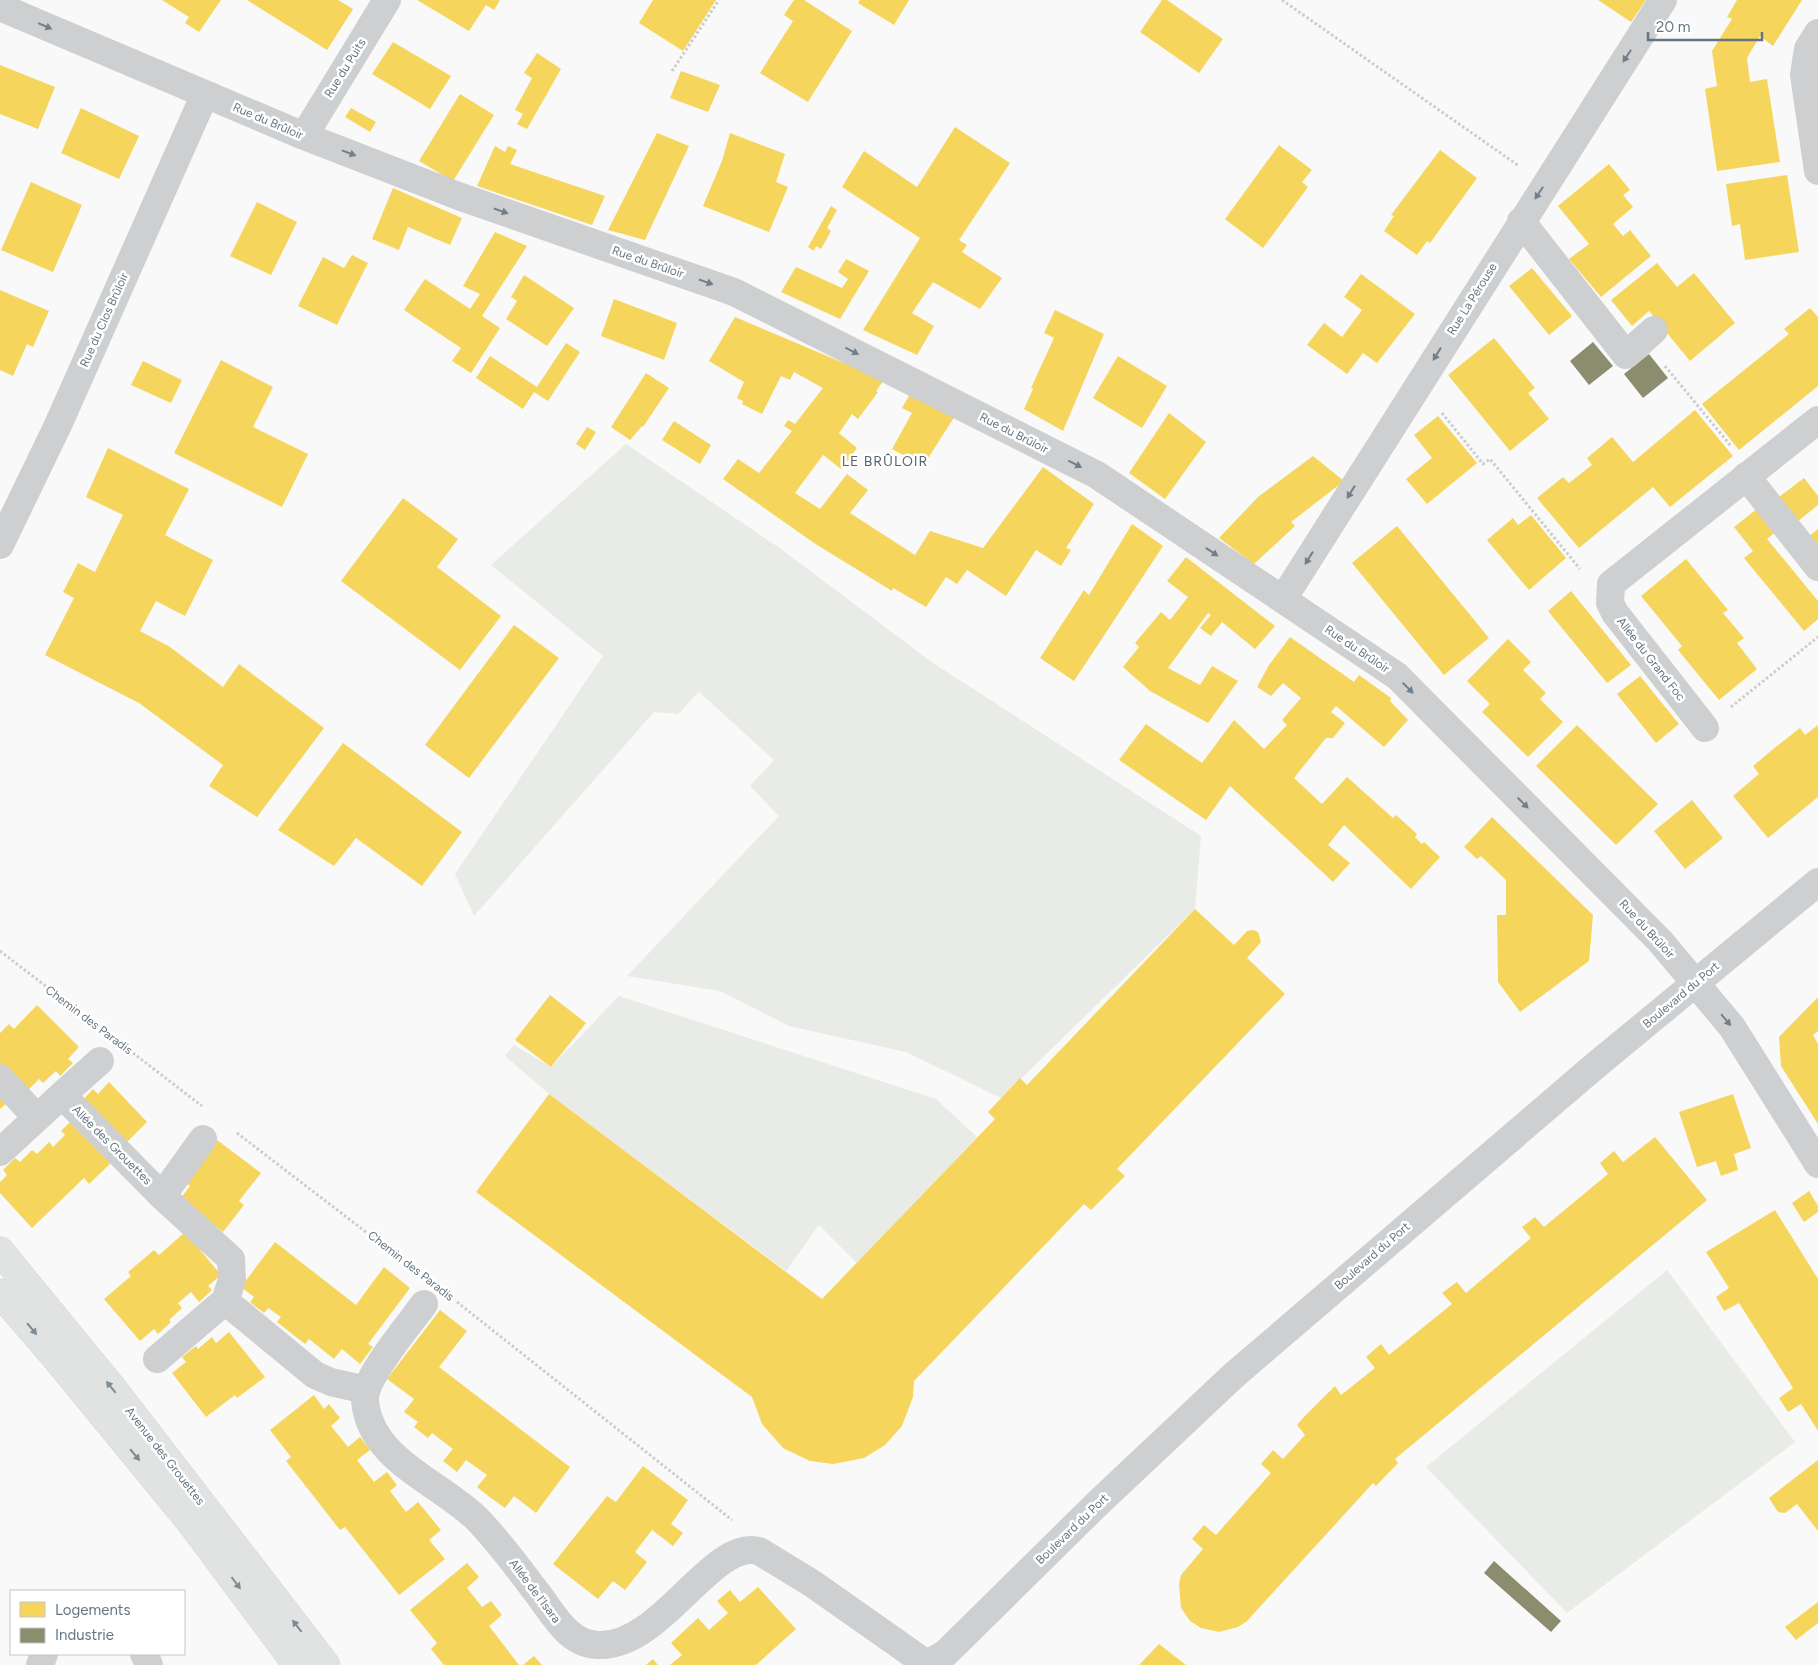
<svg xmlns="http://www.w3.org/2000/svg" width="1818" height="1665" viewBox="0 0 1818 1665" font-family="Figtree,sans-serif">
<style>
.green{fill:#e8ebe6}
.homes{fill:#f6d55c}
.industry{fill:#8c8c6e}
.lines{fill:none;stroke-linecap:round;stroke-linejoin:round}
.major-casing{stroke:#d5d6d7;stroke-width:29}
.path{stroke:#cbcccd;stroke-width:3;stroke-dasharray:2.5 2.5;stroke-linecap:butt}
.minor{stroke:#cecfd0;stroke-width:28}
.major{stroke:#e1e2e2;stroke-width:28}
.oneway{fill:#707f8b}
.oneway2{fill:#7e8c96}
.labels{text-anchor:middle;stroke-width:5;stroke-linejoin:round;paint-order:stroke}
.street-label{font-size:12px;fill:#657683;stroke:#fff}
.neighbourhood-label{font-size:14px;letter-spacing:1px;fill:#57646e;stroke:#fff}
</style>
<rect width="100%" height="100%" fill="#f9f9f9"/>
<path class="green" d="M626 444 781 549 933 663 1201 836 1195 909 1001 1098 906 1052 789 1026 720 991 627 976 779 816 750 786 774 760 699 692 678 714 654 712 474 916 455 874 603 656 491 565Z
M619 996 936 1099 977 1137 857 1263 819 1225 786 1271 549 1094 505 1056 514 1045 551 1067Z
M1667 1270 1795 1442 1567 1613 1426 1467Z"/>
<path class="homes" d="M162 0H221L199 32 185 23 189 17Z
M247 0H338L353 9 327 50Z
M417 0H500L494 10 486 5 469 31Z
M653 0H716L683 51 639 23Z
M794 0H804L852 31 808 102 760 73 793 21 784 15Z
M860 0H909L894 25 858 3Z
M1162 0H1167L1223 39 1199 73 1140 32Z
M1598 0H1646L1631 22Z
M1737 0H1802L1773 46 1760 36 1747 58 1750 82 1767 79 1780 162 1717 171 1705 89 1717 86 1712 51 1732 19 1727 17Z
M393 42 451 76 430 109 372 74Z
M537 53 561 69 527 129 517 124 523 114 515 110 532 78 524 73Z
M0 65 55 87 38 129 0 114Z
M681 71 720 85 708 112 670 98Z
M460 94 494 115 453 181 419 161Z
M81 108 139 136 119 179 61 153Z
M351 108 376 122 370 132 345 117Z
M955 127 1010 163 959 240 967 245 962 252 1002 278 980 309 933 282 912 313 934 326 917 355 863 330 920 238 842 187 864 151 917 187Z
M657 133 689 146 645 240 608 230Z
M730 133 785 154 776 182 788 187 769 232 703 206 722 161Z
M1279 145 1312 170 1302 182 1308 187 1263 248 1225 219Z
M495 146 505 152 508 146 517 150 510 164 605 196 592 225 477 186Z
M1440 150 1477 178 1430 243 1427 241 1417 255 1384 231 1394 216 1391 215Z
M1609 164 1630 190 1623 195 1633 207 1613 224 1623 236 1630 230 1651 256 1601 297 1569 259 1589 244 1558 206Z
M1787 175 1799 252 1745 260 1740 224 1732 226 1726 184Z
M31 182 82 205 53 272 1 250Z
M393 188 462 218 450 245 408 227 399 250 372 239Z
M257 202 297 222 271 275 230 256Z
M831 206 837 210 827 228 831 231 821 249 816 246 814 251 808 247Z
M495 232 527 246 482 316 500 328 471 373 452 361 461 348 404 310 425 279 470 309 480 294 463 286Z
M352 255 368 263 337 325 298 306 323 257 344 268Z
M846 259 869 271 840 319 781 292 796 267 842 288 848 279 838 272Z
M1657 263 1677 287 1694 273 1735 323 1690 361 1649 311 1632 326 1611 300Z
M1532 268 1572 316 1549 335 1509 286Z
M1361 274 1415 314 1377 363 1363 353 1347 374 1307 345 1324 323 1342 337 1362 310 1344 297Z
M524 275 574 308 547 346 506 319 517 301 511 297Z
M0 290 49 311 33 347 27 344 13 376 0 370Z
M614 299 677 323 664 360 601 336Z
M1810 308 1818 317V386L1739 450 1702 404 1789 334 1784 329Z
M1055 310 1104 334 1063 431 1024 409 1033 389 1031 388 1054 338 1044 333Z
M735 317 884 380 876 391 878 392 858 419 852 414 839 433 857 448 841 469 823 455 795 493 820 509 847 474 868 490 850 513 915 555 930 531 983 548 1043 467 1094 504 1066 548 1071 550 1061 566 1036 550 1006 596 967 570 957 584 946 577 926 607 893 588 892 591 814 543 723 479 738 459 759 473 792 431 784 426 788 420 795 424 823 388 794 372 790 380 781 376 762 414 742 404 743 401 737 398 744 382 709 361Z
M1494 338 1535 388 1528 393 1549 419 1510 451 1448 375Z
M566 343 580 352 548 401 534 392 523 409 476 378 490 356 537 387Z
M1118 356 1167 386 1142 428 1093 398Z
M221 360 273 387 253 427 308 454 282 507 174 453Z
M143 361 182 380 171 403 131 385Z
M646 373 669 388 643 427 642 426 630 440 611 427Z
M910 394 955 416 923 466 892 449 912 413 902 408Z
M1695 410 1733 456 1670 507 1653 487 1579 548 1537 498 1563 477 1569 483 1592 465 1587 458 1612 437 1633 462Z
M1169 413 1206 442 1165 499 1129 473Z
M1438 416 1477 463 1427 504 1406 479 1432 458 1414 435Z
M674 421 711 445 700 464 662 440Z
M587 427 596 432 585 450 576 444Z
M108 448 189 489 165 535 213 560 185 616 156 601 140 631 170 647 223 687 239 664 324 728 257 817 209 786 223 765 139 703 45 655 74 598 63 592 78 563 95 572 123 515 86 497Z
M1313 456 1344 481 1291 522 1295 526 1254 564 1219 538 1258 497Z
M1804 478 1818 496V505L1798 521 1779 497Z
M403 498 458 539 437 567 501 616 460 670 341 581Z
M1758 508 1777 531 1767 539 1818 601V619L1804 631 1744 558 1753 551 1734 527Z
M1531 515 1566 558 1529 590 1487 540 1513 518 1518 525Z
M1132 524 1163 546 1074 681 1040 658 1084 590 1089 595Z
M1397 526 1489 638 1444 675 1352 563Z
M1818 529V547L1809 536Z
M1186 557 1275 626 1255 649 1222 622 1211 636 1200 628 1211 615 1208 613 1168 668 1200 685 1212 666 1238 681 1208 723 1150 691 1123 667 1139 647 1135 643 1161 612 1170 620 1188 597 1167 581Z
M1686 559 1728 610 1723 613 1744 638 1737 643 1757 669 1719 700 1678 650 1682 646 1641 596Z
M1571 591 1631 665 1607 683 1548 611Z
M514 625 559 658 469 778 425 745Z
M1290 637 1354 682 1359 675 1391 698 1390 701 1408 720 1384 747 1336 706 1331 712 1345 723 1333 738H1326L1294 778 1322 804 1347 777 1393 818 1396 815 1417 834 1415 837 1422 844 1424 842 1440 857 1411 889 1344 825 1328 845 1350 863 1333 882 1230 786 1206 820 1119 760 1146 724 1202 763 1234 720 1264 749 1287 725 1282 720 1301 698 1283 683 1271 696 1257 687 1269 665Z
M1508 639 1531 662 1523 670 1546 693 1540 699 1563 722 1528 757 1482 712 1490 704 1467 681Z
M1640 676 1679 724 1656 743 1617 694Z
M1577 725 1658 804 1616 845 1536 766Z
M1818 725V797L1768 838 1733 796 1759 774 1753 766 1772 750 1800 728 1805 735Z
M343 743 462 832 422 886 356 838 334 866 278 830Z
M1692 800 1723 838 1685 869 1654 831Z
M1492 817 1593 915 1589 961 1520 1012 1498 982 1497 915H1506V880L1481 856 1477 859 1464 847Z
M1195 909 1234 945 1247 931 1254 930 1258 932 1261 942 1247 958 1285 994 1117 1169 1125 1176 1091 1210 1084 1204 914 1381 913 1397 902 1426 885 1445 864 1458 833 1464 810 1461 783 1448 762 1424 752 1397 476 1192 549 1094 822 1299 995 1119 988 1112 1020 1078 1027 1085Z
M550 995 586 1023 551 1067 515 1040Z
M1818 997V1031L1813 1035 1818 1044V1124L1781 1066 1779 1037Z
M37 1005 79 1047 68 1059 73 1063 60 1076 56 1071 43 1083 39 1079 27 1091 11 1099 0 1109V1073L4 1069 0 1064V1033L9 1024 14 1029Z
M109 1082 147 1122 124 1145 114 1160 89 1184 84 1178 32 1228 0 1193V1182L7 1175 3 1170 15 1158 20 1162 32 1150 37 1154 49 1142 53 1147 65 1135 61 1131 73 1119 81 1102 93 1089 98 1094Z
M1733 1094 1751 1148 1734 1154 1738 1170 1721 1176 1716 1161 1697 1167 1679 1112Z
M1655 1137 1707 1200 1395 1459 1398 1463 1376 1486 1373 1483 1247 1621 1238 1627 1219 1632 1201 1628 1190 1621 1181 1608 1179 1584 1181 1575 1203 1549 1192 1539 1204 1525 1216 1535 1271 1473 1261 1464 1273 1450 1283 1459 1305 1435 1297 1425 1302 1419 1335 1386 1341 1395 1375 1368 1366 1357 1381 1344 1389 1355 1452 1304 1442 1293 1457 1282 1466 1293 1531 1238 1522 1227 1535 1217 1544 1227 1608 1174 1600 1163 1614 1151 1623 1162Z
M217 1140 261 1173 239 1201 244 1205 223 1232 180 1199 190 1186 185 1182Z
M1809 1191 1818 1206V1212L1804 1222 1792 1203Z
M1775 1210 1818 1279V1431L1801 1404 1788 1412 1779 1398 1793 1388 1739 1303 1724 1311 1716 1297 1729 1288 1706 1252Z
M185 1232 221 1275 208 1286 212 1290 199 1302 191 1292 178 1303 182 1308 169 1320 171 1322 158 1334 154 1329 140 1341 104 1299 131 1276 128 1272 154 1250 159 1255Z
M275 1242 356 1305 384 1267 410 1288 368 1344 373 1347 360 1364 342 1349 334 1359 309 1339 305 1344 277 1322 281 1317 268 1308 264 1313 250 1302 254 1297 241 1287Z
M440 1310 467 1331 439 1367 570 1467 536 1513 514 1496 505 1508 491 1498 477 1487 487 1475 466 1460 457 1472 443 1461 453 1449 432 1433 428 1438 414 1427 418 1422 404 1412 414 1399 387 1379Z
M229 1332 265 1377 237 1398 235 1395 206 1417 172 1373 186 1362 182 1357 196 1346 198 1349 212 1337 216 1343Z
M314 1395 324 1409 329 1404 340 1418 331 1426 348 1447 360 1437 370 1450 357 1460 374 1482 387 1472 397 1485 390 1491 406 1512 418 1502 441 1530 429 1540 445 1559 399 1595 345 1527 340 1530 286 1461 291 1457 270 1430Z
M1818 1460V1531L1797 1504 1785 1513 1778 1512 1769 1498Z
M643 1466 688 1500 671 1524 683 1533 673 1546 652 1530 635 1552 647 1562 625 1590 613 1581 598 1599 553 1564 607 1496 616 1502Z
M467 1563 479 1577 467 1588 482 1607 491 1601 502 1615 489 1626 519 1665H444L431 1649 437 1643 410 1610Z
M758 1587 796 1629 756 1665H670L682 1655 671 1643 685 1630 698 1618 709 1630 728 1613 717 1601 730 1590 740 1602Z
M1818 1602V1623L1796 1640 1785 1627Z
M1159 1644 1186 1665H1139Z
M534 1656 542 1665H523Z
M653 1659 658 1665H646Z"/>
<path class="industry" d="M1593 342 1613 366 1589 385 1570 361Z
M1649 354 1668 378 1643 398 1624 374Z
M1494 1561 1561 1621 1551 1632 1484 1573Z"/>
<g class="lines">
<g class="major-casing">
<path id="major" d="M0 1251 114 1390 326 1665
M0 1293 56 1358 192 1524 297 1665"/>
</g>
<path class="path" d="M1282 0 1519 166
M672 71 719 0
M1665 366 1731 446
M1442 413 1483 464 1490 459 1580 569
M1731 707 1818 637
M0 951 99 1027
M133 1053 202 1106
M237 1133 418 1272
M457 1302 732 1520"/>
<path class="minor" d="M0 7 304 136 461 197 734 292 1097 475 1397 676 1660 941 1732 1027 1818 1164
M1818 33 1808 49 1804 75 1818 171
M304 136 387 0
M1521 221 1626 355 1654 330
M1746 476 1818 567
M0 545 58 425 205 94
M1283 599 1663 0
M1705 728 1615 613 1610 603 1611 584 1818 420
M0 1078 37 1118
M62 1095 100 1061
M0 1152 62 1095 162 1196 231 1259 232 1280 225 1301
M162 1196 203 1139
M424 1304C409 1325 364 1377 365 1400 369 1459 439 1482 476 1518 499 1541 518 1568 538 1594 554 1615 569 1645 599 1645 662 1647 712 1538 759 1551L813 1584 928 1665
M157 1359 225 1301 315 1375 331 1382 366 1390
M144 1654 149 1665
M40 1665 44 1654
M926 1665 946 1653 1096 1505 1233 1376 1596 1065 1818 882"/>
<use href="#major" class="major"/>
</g>
<defs><path id="oneway-solid" d="M-6-.8H1V-3.2L6.5 0L1 3.2V.8H-6Z" transform="scale(1.25)"/></defs>
<g class="oneway">
<use href="#oneway-solid" transform="translate(45 26) rotate(23)"/>
<use href="#oneway-solid" transform="translate(1627 56) rotate(123)"/>
<use href="#oneway-solid" transform="translate(349 153) rotate(21)"/>
<use href="#oneway-solid" transform="translate(1539 193) rotate(123)"/>
<use href="#oneway-solid" transform="translate(501 211) rotate(19)"/>
<use href="#oneway-solid" transform="translate(706 282) rotate(19)"/>
<use href="#oneway-solid" transform="translate(852 351) rotate(27)"/>
<use href="#oneway-solid" transform="translate(1437 354) rotate(122)"/>
<use href="#oneway-solid" transform="translate(1075 464) rotate(27)"/>
<use href="#oneway-solid" transform="translate(1351 492) rotate(122)"/>
<use href="#oneway-solid" transform="translate(1212 552) rotate(34)"/>
<use href="#oneway-solid" transform="translate(1309 558) rotate(122)"/>
<use href="#oneway-solid" transform="translate(1408 688) rotate(45)"/>
<use href="#oneway-solid" transform="translate(1523 803) rotate(45)"/>
<use href="#oneway-solid" transform="translate(1726 1020) rotate(50)"/>
</g>
<g class="oneway2">
<use href="#oneway-solid" transform="translate(32 1329) rotate(50)"/>
<use href="#oneway-solid" transform="translate(111 1387) rotate(-129)"/>
<use href="#oneway-solid" transform="translate(135 1455) rotate(50)"/>
<use href="#oneway-solid" transform="translate(236 1583) rotate(53)"/>
<use href="#oneway-solid" transform="translate(297 1626) rotate(-128)"/>
</g>
<g class="labels">
<g class="street-label">
<text transform="translate(345 68) rotate(-58)" y="4">Rue du Puits</text>
<text transform="translate(268 121) rotate(23)" y="4">Rue du Brûloir</text>
<text transform="translate(648 262) rotate(19)" y="4">Rue du Brûloir</text>
<text transform="translate(1472 299) rotate(-58)" y="4">Rue La Pérouse</text>
<text transform="translate(104 320) rotate(-66)" y="4">Rue du Clos Brûloir</text>
<text transform="translate(1014 433) rotate(27)" y="4">Rue du Brûloir</text>
<text transform="translate(1357 649) rotate(34)" y="4">Rue du Brûloir</text>
<text transform="translate(1651 659) rotate(52)" y="4">Allée du Grand Foc</text>
<text transform="translate(1647 929) rotate(47)" y="4">Rue du Brûloir</text>
<text transform="translate(1681 995) rotate(-40)" y="4">Boulevard du Port</text>
<text transform="translate(89 1020) rotate(37)" y="4">Chemin des Paradis</text>
<text transform="translate(112 1145) rotate(45)" y="4">Allée des Grouettes</text>
<text transform="translate(1372 1256) rotate(-41)" y="4">Boulevard du Port</text>
<text transform="translate(411 1266) rotate(38)" y="4">Chemin des Paradis</text>
<text transform="translate(165 1456) rotate(52)" y="4">Avenue des Grouettes</text>
<text transform="translate(1072 1529) rotate(-44)" y="4">Boulevard du Port</text>
<text transform="translate(535 1591) rotate(53)" y="4">Allée de l'Isara</text>
</g>
<g class="neighbourhood-label">
<text x="885" y="466">LE BRÛLOIR</text>
</g>
</g>
<rect x="10" y="1590" width="175" height="65" fill="#ffffff" stroke="#c1c8cd"/>
<rect x="20" y="1602" width="25" height="15" fill="#f6d55c" stroke="#c1c8cd"/>
<text x="55" y="1615" font-size="15" fill="#657683">Logements</text>
<rect x="20" y="1628" width="25" height="15" fill="#8c8c6e" stroke="#c1c8cd"/>
<text x="55" y="1640" font-size="15" fill="#657683">Industrie</text>
<path d="M1648 32v8h114v-8" fill="none" stroke="#657683" stroke-width="2.5"/>
<text x="1656" y="32" font-size="15" fill="#657683" stroke="#ffffff" stroke-width="4" paint-order="stroke">20 m</text>
</svg>
